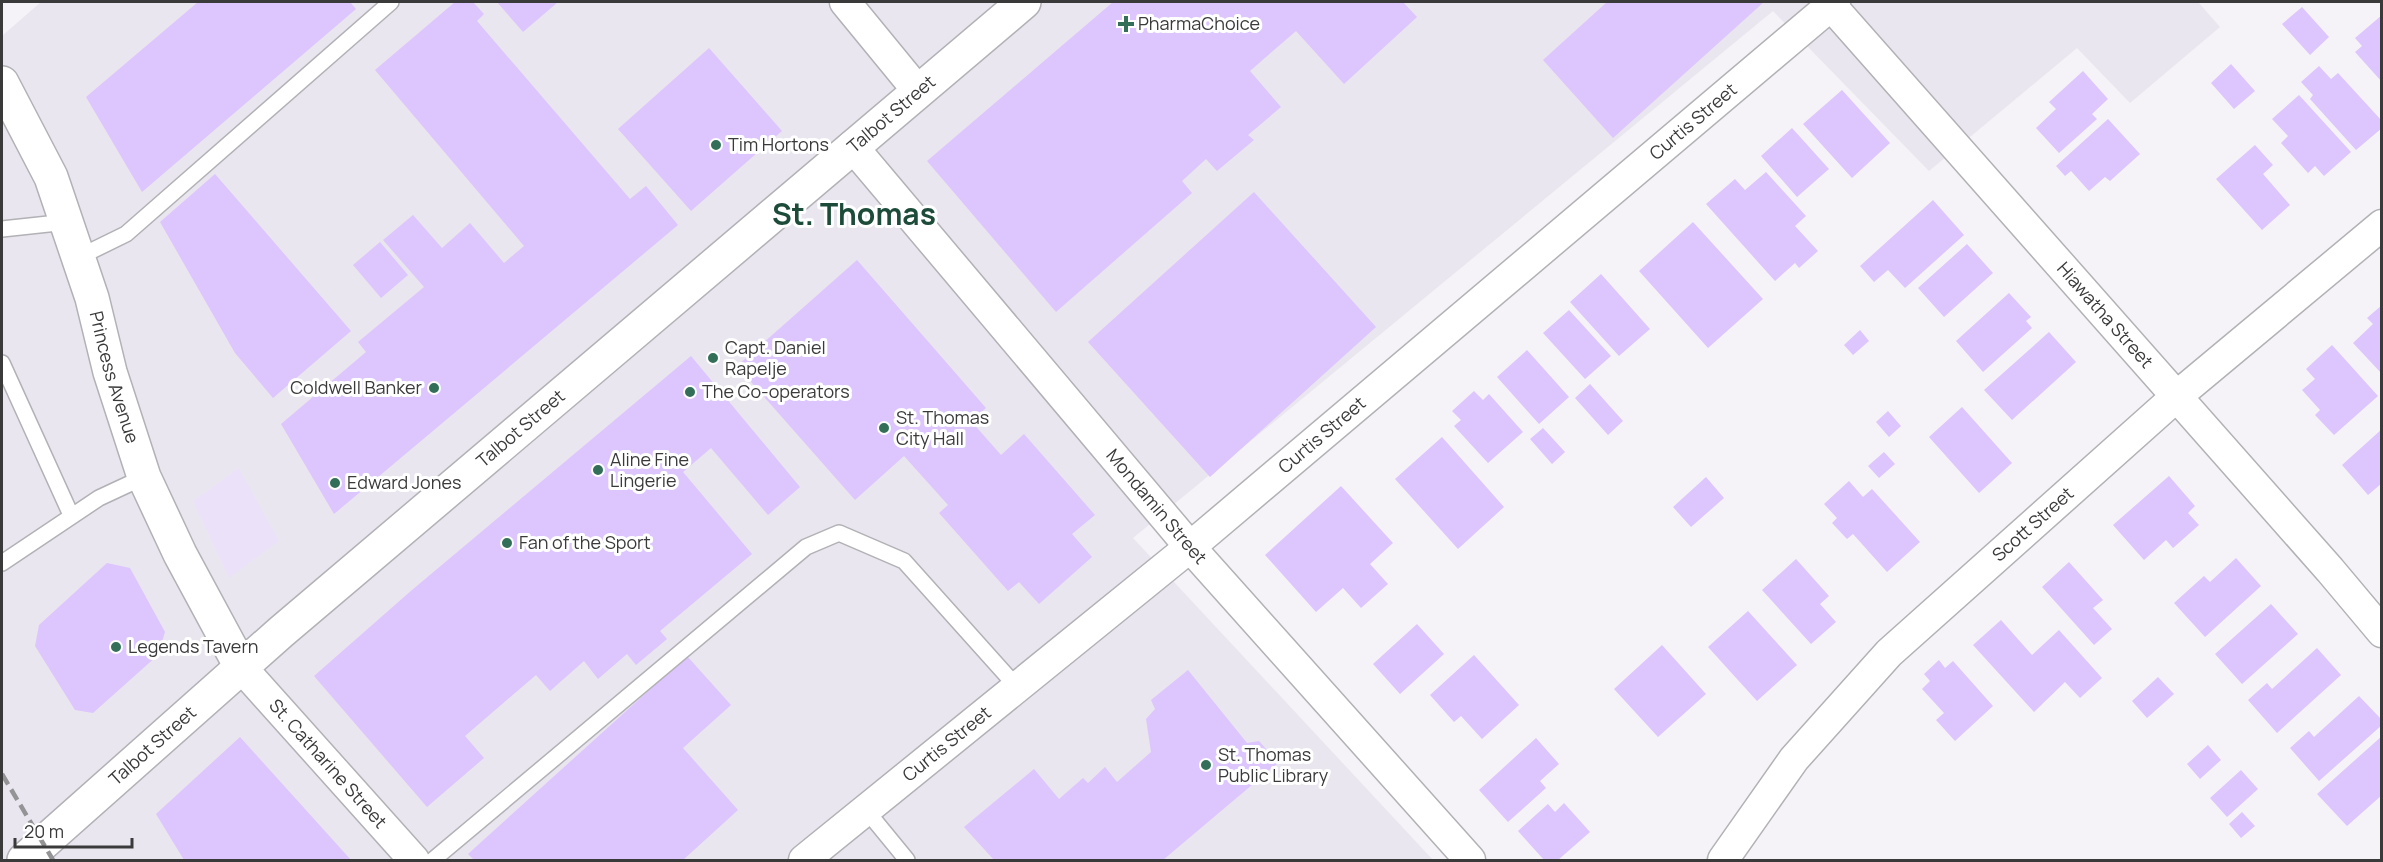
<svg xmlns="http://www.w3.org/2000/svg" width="2383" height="862" viewBox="0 0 2383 862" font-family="Manrope,sans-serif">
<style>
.built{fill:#e9e6ef}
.park{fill:#ebe2f9}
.building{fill:#ddc5fe}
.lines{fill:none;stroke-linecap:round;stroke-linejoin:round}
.service-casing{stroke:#b2b1b5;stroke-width:18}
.minor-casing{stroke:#b2b1b5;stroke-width:33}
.tertiary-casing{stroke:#b2b1b5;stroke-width:36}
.secondary-casing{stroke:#b2b1b5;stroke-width:36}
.service{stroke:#fff;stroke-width:15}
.minor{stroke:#fff;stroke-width:30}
.tertiary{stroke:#fff;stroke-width:33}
.secondary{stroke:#fff;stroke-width:33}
.rail{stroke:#949395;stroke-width:4.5;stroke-dasharray:12 6;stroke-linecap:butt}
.poi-dot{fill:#336e58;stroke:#fff;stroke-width:2}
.labels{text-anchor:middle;stroke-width:6;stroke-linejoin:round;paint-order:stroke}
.poi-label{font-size:18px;fill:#3a3a3b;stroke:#fff;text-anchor:start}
.street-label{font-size:18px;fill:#3a3a3b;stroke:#fff}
.town-label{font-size:30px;font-weight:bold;fill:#1c4b3a;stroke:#fff}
</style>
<rect width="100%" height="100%" fill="#f5f3f7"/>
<path class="built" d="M41 2H2198L2220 27 2130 103 2077 48 1929 171 1773 11 1133 538 1433 860H2V36Z"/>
<path class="park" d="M239 468 279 541 229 578 193 501Z"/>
<path class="building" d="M198 2H350L356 9 142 192 86 97Z
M455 2H473L484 14 477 21 630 199 646 186 678 225 334 514 281 424 366 352 358 342 424 287 383 240 413 215 442 248 470 223 504 263 524 246 375 70Z
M497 2H558L523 32Z
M1113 2H1403L1417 17 1344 84 1296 31 1250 71 1281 107 1248 135 1254 140 1217 171 1206 159 1182 181 1192 193 1056 312 927 161Z
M1607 2H1764L1613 138 1543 60Z
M2302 7 2329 37 2310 55 2282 24Z
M2382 15V82L2355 52 2362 46 2355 38Z
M709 48 782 131 691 211 618 129Z
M2231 64 2255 91 2234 109 2211 83Z
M2319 66 2331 79 2338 73 2382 121V128L2356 150 2310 99 2313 95 2301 82Z
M2083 71 2108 99 2092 114 2097 119 2059 153 2036 128 2056 109 2049 102Z
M1842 90 1890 143 1852 178 1803 124Z
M2299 95 2351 152 2324 176 2315 166 2308 173 2281 143 2288 136 2272 119Z
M2108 119 2140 154 2110 181 2105 177 2089 191 2071 171 2065 176 2056 166Z
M1792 128 1829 169 1797 197 1761 156Z
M2255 145 2273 165 2263 174 2290 205 2262 230 2216 179Z
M1766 172 1806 216 1795 226 1818 251 1799 268 1795 263 1775 281 1706 204 1735 179 1745 190Z
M215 174 351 331 273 398 235 353 160 222Z
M1254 192 1376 327 1210 477 1088 342Z
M1933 200 1964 235 1905 288 1888 270 1874 282 1860 266Z
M1693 222 1763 299 1708 348 1639 271Z
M380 242 408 275 381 298 353 265Z
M1967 244 1993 273 1944 317 1918 288Z
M857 260 986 408 971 421 1001 455 1024 434 1095 515 1072 534 1092 557 1039 604 1019 582 1008 591 939 513 948 505 904 456 855 500 737 366Z
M1601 274 1650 329 1619 356 1570 302Z
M2009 293 2031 317 2026 321 2032 328 1983 372 1956 341Z
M2382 305V374L2353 343 2373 324 2367 318Z
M1569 310 1611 356 1585 379 1543 333Z
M1860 330 1869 341 1853 355 1844 345Z
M2049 332 2076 362 2012 420 1984 390Z
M2332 345 2378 396 2334 435 2315 415 2320 410 2302 390 2315 379 2306 369Z
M1527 350 1569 397 1539 424 1497 377Z
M691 356 800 487 768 515 711 448 683 472 752 554 660 631 667 639 636 665 627 654 598 679 584 661 550 691 536 675 465 736 484 758 427 807 314 676 412 590Z
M1590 384 1623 421 1608 435 1575 398Z
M1474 391 1483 400 1489 394 1523 432 1488 463 1454 426 1461 420 1452 411Z
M1962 407 2012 463 1979 493 1929 437Z
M1888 411 1901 426 1889 437 1876 422Z
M1543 428 1565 452 1552 464 1530 439Z
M2382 429V483L2368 495 2342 465Z
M1442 437 1504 507 1458 549 1395 479Z
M1884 452 1895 464 1879 478 1868 466Z
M2169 476 2195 506 2188 513 2199 525 2173 548 2166 540 2144 560 2113 525Z
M1706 477 1724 498 1691 527 1673 507Z
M1849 481 1863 497 1872 489 1920 542 1887 572 1853 534 1847 539 1832 523 1837 518 1824 504Z
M1341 486 1393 543 1370 564 1388 584 1361 608 1343 588 1316 612 1265 555Z
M2236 558 2261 586 2205 637 2174 603 2204 576 2210 582Z
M1796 559 1829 596 1820 604 1836 622 1811 644 1762 590Z
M2069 562 2103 600 2093 608 2112 629 2094 645 2042 587Z
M107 563 130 568 165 632 158 655 93 713 75 710 35 646 39 625Z
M2271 604 2298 634 2242 684 2215 654Z
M1748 611 1797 665 1757 701 1708 647Z
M2001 620 2032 655 2059 630 2102 678 2080 698 2065 682 2034 712 1973 645Z
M1417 624 1444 654 1400 694 1373 664Z
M1662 645 1706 694 1658 737 1614 689Z
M2317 648 2341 675 2277 733 2248 700 2267 683 2272 689Z
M1474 655 1519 705 1482 739 1461 716 1454 722 1430 695Z
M687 656 731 705 683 748 738 810 683 860H474L468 854Z
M1939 660 1945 668 1953 661 1993 706 1955 741 1936 720 1944 713 1922 689 1930 681 1924 674Z
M1188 670 1247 743 1259 741 1278 763 1163 860H994L964 827 1034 769 1059 799 1083 778 1088 783 1105 767 1117 782 1151 752 1146 719 1155 709 1151 700Z
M2158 677 2174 694 2147 718 2132 701Z
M2359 696 2382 720V725L2319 781 2290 748 2309 731 2314 737Z
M2382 736V795L2347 826 2317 794Z
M240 737 351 860H184L156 814Z
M1536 738 1559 764 1540 781 1546 788 1508 822 1479 790Z
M2208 745 2221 760 2200 779 2187 764Z
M2241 770 2258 789 2227 817 2210 798Z
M1564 803 1590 832 1558 860H1544L1518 831 1548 804 1555 812Z
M2242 812 2255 826 2241 838 2229 824Z"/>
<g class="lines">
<g class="service-casing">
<path id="service" d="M2 229 67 222
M79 257 126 234 391 2
M2 363 71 515
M2 563 99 498 144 477
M866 810 907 860
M433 860 806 547 839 533 904 561 1017 687"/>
</g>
<g class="minor-casing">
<g id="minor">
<path d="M845 2 918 91"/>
<path id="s1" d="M1828 2 2330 570 2382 632"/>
<path id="s2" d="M852 146 1190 547 1470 860"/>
<path id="s3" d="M241 667 414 860"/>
<path id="s4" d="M804 860 1190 547 1835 2"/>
<path id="s5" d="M1723 860 1794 759 1889 653 2177 396 2382 225"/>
</g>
</g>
<g class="tertiary-casing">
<g id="tertiary">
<path id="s6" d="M2 83 51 177 92 298 110 372 144 477 180 554 241 667"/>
</g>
</g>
<g class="secondary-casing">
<g id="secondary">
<path id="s7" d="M24 860 281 632 1024 2"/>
</g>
</g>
<use href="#service" class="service"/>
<use href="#minor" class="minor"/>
<use href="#tertiary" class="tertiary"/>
<use href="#secondary" class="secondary"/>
<path class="rail" d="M2 774 53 860"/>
</g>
<g class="poi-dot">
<path d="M1123 15h6v6h6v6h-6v6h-6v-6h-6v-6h6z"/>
<circle cx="716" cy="145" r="6"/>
<circle cx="713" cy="358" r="6"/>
<circle cx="434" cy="388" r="6"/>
<circle cx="690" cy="392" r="6"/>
<circle cx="884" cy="428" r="6"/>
<circle cx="598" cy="470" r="6"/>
<circle cx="335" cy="483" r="6"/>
<circle cx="507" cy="543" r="6"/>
<circle cx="116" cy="647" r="6"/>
<circle cx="1206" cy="765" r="6"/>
</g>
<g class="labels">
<g class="poi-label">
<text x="1138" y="30">PharmaChoice</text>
<text x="728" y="151">Tim Hortons</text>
<text x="725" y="354">Capt. Daniel<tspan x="725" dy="21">Rapelje</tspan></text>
<text x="422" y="394" text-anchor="end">Coldwell Banker</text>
<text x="702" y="398">The Co-operators</text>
<text x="896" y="424">St. Thomas<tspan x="896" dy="21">City Hall</tspan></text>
<text x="610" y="466">Aline Fine<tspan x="610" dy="21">Lingerie</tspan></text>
<text x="347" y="489">Edward Jones</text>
<text x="519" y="549">Fan of the Sport</text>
<text x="128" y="653">Legends Tavern</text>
<text x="1218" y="761">St. Thomas<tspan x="1218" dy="21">Public Library</tspan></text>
</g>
<g class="street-label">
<text dy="6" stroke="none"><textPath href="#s7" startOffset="1144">Talbot Street</textPath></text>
<text dy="6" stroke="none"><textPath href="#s4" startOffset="1156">Curtis Street</textPath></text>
<text dy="6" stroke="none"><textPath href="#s1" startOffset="418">Hiawatha Street</textPath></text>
<text dy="6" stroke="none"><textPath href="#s6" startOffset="316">Princess Avenue</textPath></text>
<text dy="6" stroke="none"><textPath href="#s7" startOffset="658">Talbot Street</textPath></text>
<text dy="6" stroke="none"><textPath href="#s4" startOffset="670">Curtis Street</textPath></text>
<text dy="6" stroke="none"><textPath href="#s2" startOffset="472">Mondamin Street</textPath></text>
<text dy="6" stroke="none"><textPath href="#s5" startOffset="459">Scott Street</textPath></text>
<text dy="6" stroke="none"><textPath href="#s4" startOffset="184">Curtis Street</textPath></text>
<text dy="6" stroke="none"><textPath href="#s7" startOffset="172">Talbot Street</textPath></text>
<text dy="6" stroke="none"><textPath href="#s3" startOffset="130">St. Catharine Street</textPath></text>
</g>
<g class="town-label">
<text x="854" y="225">St. Thomas</text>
</g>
</g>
<rect width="2383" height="862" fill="none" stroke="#3a3a3b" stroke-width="6"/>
<path d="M15 838v9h117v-9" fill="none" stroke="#3a3a3b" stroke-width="3"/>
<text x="24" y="838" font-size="18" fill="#3a3a3b" stroke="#ffffff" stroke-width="4.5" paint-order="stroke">20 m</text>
</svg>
